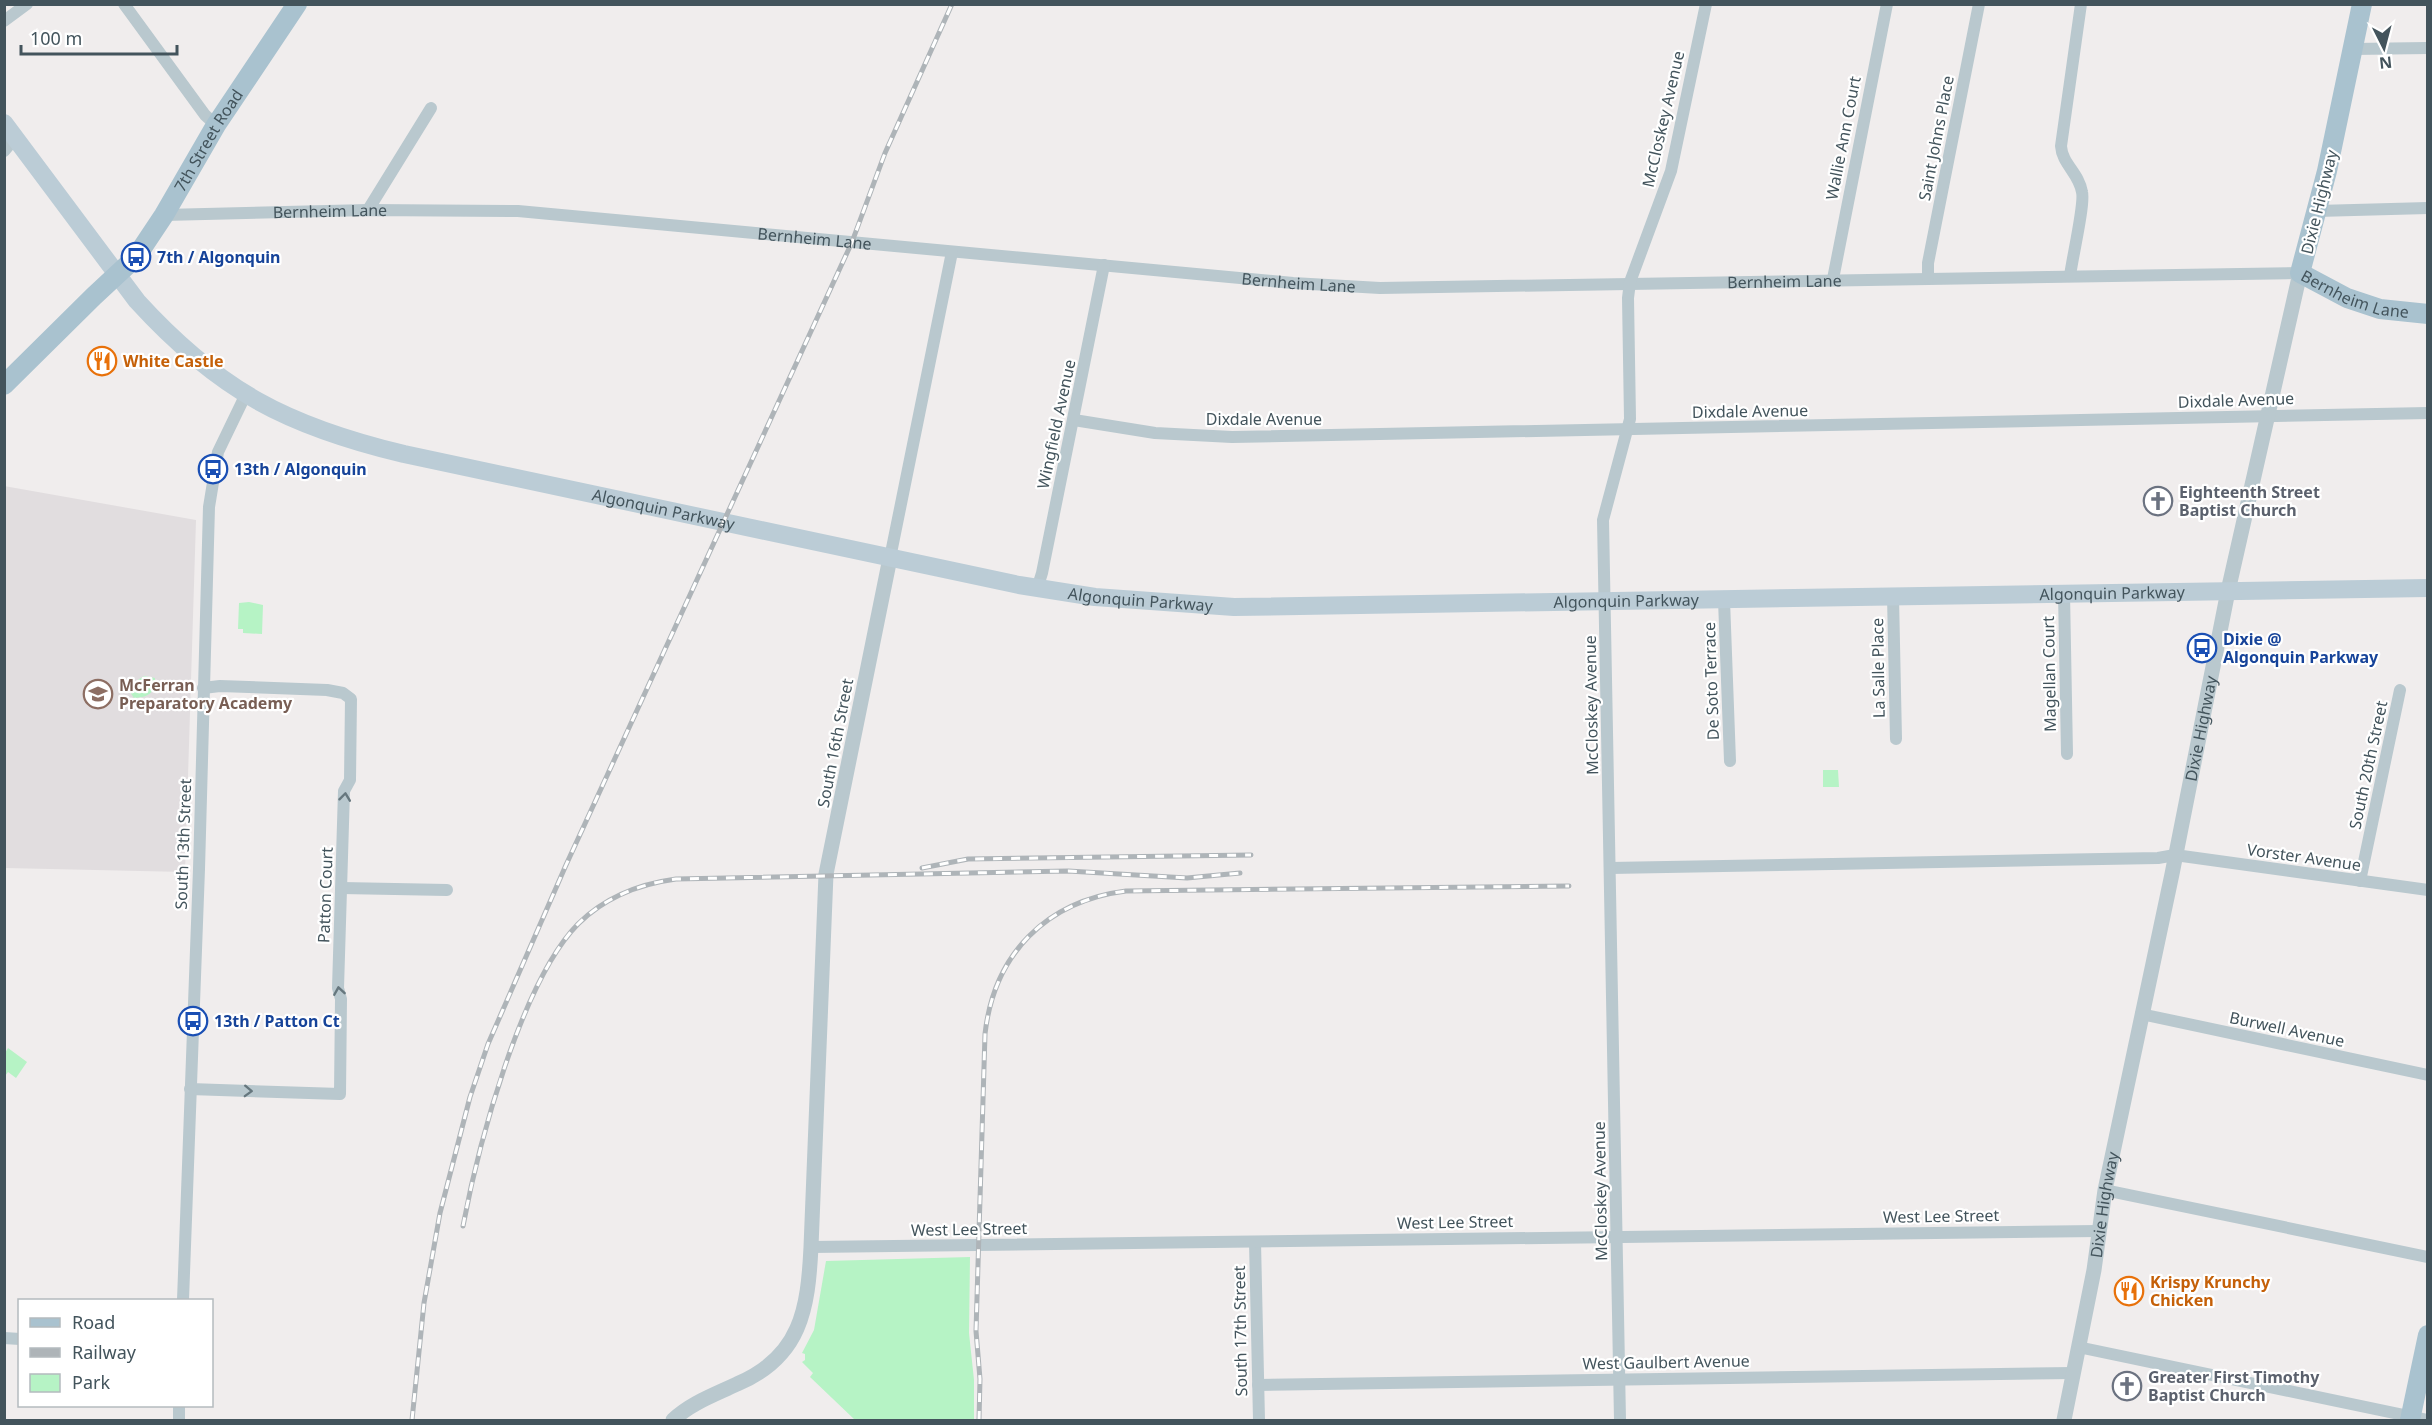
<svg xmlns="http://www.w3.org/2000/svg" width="2432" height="1425" viewBox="0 0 2432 1425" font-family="'Noto Sans',sans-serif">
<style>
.education{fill:#e1dddf}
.green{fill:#b6f3c5}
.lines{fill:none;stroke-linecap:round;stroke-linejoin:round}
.minor{stroke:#b9c8ce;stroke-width:12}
.tertiary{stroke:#b9c8ce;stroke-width:15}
.secondary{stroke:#bbccd6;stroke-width:18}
.primary{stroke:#a9c2cf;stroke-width:20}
.rail-casing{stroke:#aeb4b8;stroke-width:5}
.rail{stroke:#fff;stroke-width:3;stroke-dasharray:9;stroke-linecap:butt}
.oneway{stroke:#66777e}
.labels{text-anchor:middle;stroke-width:4.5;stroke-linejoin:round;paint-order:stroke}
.street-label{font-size:16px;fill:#43545c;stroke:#fff}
.transit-label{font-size:16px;font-weight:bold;fill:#164399;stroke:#fff;text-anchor:start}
.food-label{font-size:16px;font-weight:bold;fill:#c56008;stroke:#fff;text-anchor:start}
.worship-label{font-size:16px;font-weight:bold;fill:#5b616d;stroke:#fff;text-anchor:start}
.education-label{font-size:16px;font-weight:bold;fill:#785e54;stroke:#fff;text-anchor:start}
</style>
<rect width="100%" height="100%" fill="#f0eded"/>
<path class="education" d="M4 486 196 520 185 872 5 868Z"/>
<path class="green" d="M249 602 263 605 262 634 243 633V629H238L239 603Z
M144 676 155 678C155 694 148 697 134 698L130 692V685Z
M1823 770H1838L1839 787H1823Z
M8 1048 27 1062 16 1078 8 1072 5 1076V1053Z
M970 1257 969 1333 974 1380V1420H855L810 1377 813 1373 802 1362 805 1360V1354L802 1353 814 1330 826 1261Z"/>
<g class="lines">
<g class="minor">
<path d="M124 4 205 115 216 125"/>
<path d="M4 21 27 4"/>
<path d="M2353 49 2428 48"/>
<path d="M4 151 15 138"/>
<path d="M368 210 431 108"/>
<path d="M2317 211 2428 208"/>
<path id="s1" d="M164 215 368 210 518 211 1293 283 1380 288 2300 273"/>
<path d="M2070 276C2072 259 2085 204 2082 192 2079 173 2062 164 2061 146L2081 4"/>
<path d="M1928 278V263L1979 4"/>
<path d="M1833 279 1887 4"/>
<path d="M1074 420 1155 433 1232 437 2428 413"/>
<path d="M890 558 952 252"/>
<path d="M1037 589 1042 573 1104 265"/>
<path d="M2064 593 2067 754"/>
<path d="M1893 596 1896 739"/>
<path d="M1724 600 1730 761"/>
<path d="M1610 868 2158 858 2175 855 2428 890"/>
<path d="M2360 881 2400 690"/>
<path d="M342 888 447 890"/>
<path d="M2141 1014 2428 1075"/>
<path d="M190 1089 340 1094 341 999 338 988 344 791 350 780 351 699 343 693 327 690 220 686 203 688"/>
<path d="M2105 1190 2428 1257"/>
<path d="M1255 1242 1259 1420"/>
<path d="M811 1247 2098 1231"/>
<path d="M183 1300 199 869 209 507 218 452 245 396"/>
<path d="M4 1338 20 1339"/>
<path d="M2078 1347 2428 1420"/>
<path d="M1258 1385 2073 1373"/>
<path d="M179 1420V1406"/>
<path d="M1620 1420 1603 520 1630 419 1628 298 1630 282 1671 171 1706 4"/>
</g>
<g class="tertiary">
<path d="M673 1420C691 1403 714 1395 737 1384 801 1357 808 1309 811 1247L826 874 890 558"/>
<path id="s2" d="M2064 1420 2094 1270 2105 1190 2172 874 2228 591 2300 273"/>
</g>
<path class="secondary" id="s3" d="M4 123 137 301C219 391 287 426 404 454L1019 585 1095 597 1234 607 2428 588"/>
<g class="primary">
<path id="s4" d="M2362 4 2327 171 2300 273 2347 298 2380 309 2428 314"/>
<path id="s5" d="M4 385 94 296 136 257 164 215 216 125 297 4"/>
<path d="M2410 1420 2428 1335"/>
</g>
<g class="rail-casing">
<path id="rail" d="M922 868 968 859 1251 855
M463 1226C478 1146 521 982 578 924 604 898 639 884 676 879L1068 871 1187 878 1240 873
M412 1420 424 1303 440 1213 470 1097 488 1044 566 865 852 242 885 153 952 4
M979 1420 980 1379 976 1331 985 1034C994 954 1046 901 1126 891L1569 886"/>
</g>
<use href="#rail" class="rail"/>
</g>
<defs><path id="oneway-chevron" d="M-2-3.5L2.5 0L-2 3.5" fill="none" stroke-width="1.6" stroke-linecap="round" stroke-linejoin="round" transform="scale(1.5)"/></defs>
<g class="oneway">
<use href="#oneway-chevron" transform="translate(345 797) rotate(-83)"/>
<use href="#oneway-chevron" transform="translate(339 991) rotate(-99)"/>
<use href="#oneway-chevron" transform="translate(248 1091) rotate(2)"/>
</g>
<defs>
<g id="bus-ring" transform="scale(1.5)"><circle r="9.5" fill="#fff" stroke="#1a4fb4" stroke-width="1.5"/><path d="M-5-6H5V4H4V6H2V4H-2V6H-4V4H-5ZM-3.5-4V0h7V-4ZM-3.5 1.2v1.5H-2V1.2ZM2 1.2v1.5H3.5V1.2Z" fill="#1a4fb4"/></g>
<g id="restaurant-ring" transform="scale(1.5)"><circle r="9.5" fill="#fff" stroke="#e8710a" stroke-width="1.5"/><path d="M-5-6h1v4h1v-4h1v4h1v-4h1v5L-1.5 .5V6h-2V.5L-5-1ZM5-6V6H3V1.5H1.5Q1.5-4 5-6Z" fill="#e8710a"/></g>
<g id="church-ring" transform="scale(1.5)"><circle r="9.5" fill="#fff" stroke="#6b7280" stroke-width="1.5"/><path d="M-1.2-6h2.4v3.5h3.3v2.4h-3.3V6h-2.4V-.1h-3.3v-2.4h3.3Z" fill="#6b7280"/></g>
<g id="school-ring" transform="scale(1.5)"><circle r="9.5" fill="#fff" stroke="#8d6e63" stroke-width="1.5"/><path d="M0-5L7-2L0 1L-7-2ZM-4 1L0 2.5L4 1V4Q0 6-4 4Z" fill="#8d6e63"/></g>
</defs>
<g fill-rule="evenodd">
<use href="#bus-ring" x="136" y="257"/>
<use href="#restaurant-ring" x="102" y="361"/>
<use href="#bus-ring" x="213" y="469"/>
<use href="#church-ring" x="2158" y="501"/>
<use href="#bus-ring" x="2202" y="648"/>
<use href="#school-ring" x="98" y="694"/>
<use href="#bus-ring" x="193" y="1021"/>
<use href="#restaurant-ring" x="2129" y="1291"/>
<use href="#church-ring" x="2127" y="1386"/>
</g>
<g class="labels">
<g class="street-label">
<text transform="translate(1663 119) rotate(-77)" y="6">McCloskey Avenue</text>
<text transform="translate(1843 138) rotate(-79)" y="6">Wallie Ann Court</text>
<text transform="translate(1936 138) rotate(-79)" y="6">Saint Johns Place</text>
<text dy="6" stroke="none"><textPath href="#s5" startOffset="321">7th Street Road</textPath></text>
<text transform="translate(2319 202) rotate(-76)" y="6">Dixie Highway</text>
<text dy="6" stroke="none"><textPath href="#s1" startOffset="166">Bernheim Lane</textPath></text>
<text dy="6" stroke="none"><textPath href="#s1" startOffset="652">Bernheim Lane</textPath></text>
<text dy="6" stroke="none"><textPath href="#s1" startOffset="1624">Bernheim Lane</textPath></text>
<text dy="6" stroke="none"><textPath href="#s1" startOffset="1138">Bernheim Lane</textPath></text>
<text dy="6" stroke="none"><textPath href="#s4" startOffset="336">Bernheim Lane</textPath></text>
<text transform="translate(2236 400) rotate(-2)" y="6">Dixdale Avenue</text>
<text transform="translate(1750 411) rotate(-1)" y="6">Dixdale Avenue</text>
<text x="1264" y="425">Dixdale Avenue</text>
<text transform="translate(1056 424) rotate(-78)" y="6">Wingfield Avenue</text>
<text dy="6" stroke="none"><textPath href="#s3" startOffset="801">Algonquin Parkway</textPath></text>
<text dy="6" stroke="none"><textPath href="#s3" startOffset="2259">Algonquin Parkway</textPath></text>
<text dy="6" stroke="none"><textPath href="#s3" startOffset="1287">Algonquin Parkway</textPath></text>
<text dy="6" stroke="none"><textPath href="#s3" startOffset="1773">Algonquin Parkway</textPath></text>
<text transform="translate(1878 668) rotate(-91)" y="6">La Salle Place</text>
<text transform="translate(2049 674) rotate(-91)" y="6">Magellan Court</text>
<text transform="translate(1711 681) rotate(-92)" y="6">De Soto Terrace</text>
<text transform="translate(1591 705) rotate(-91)" y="6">McCloskey Avenue</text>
<text dy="6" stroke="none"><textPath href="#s2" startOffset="705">Dixie Highway</textPath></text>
<text transform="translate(835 743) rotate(-79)" y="6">South 16th Street</text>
<text transform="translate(2368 765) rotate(-78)" y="6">South 20th Street</text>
<text transform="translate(183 844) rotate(-88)" y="6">South 13th Street</text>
<text transform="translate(2304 857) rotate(8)" y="6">Vorster Avenue</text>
<text transform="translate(325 895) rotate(-88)" y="6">Patton Court</text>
<text transform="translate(2287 1029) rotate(12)" y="6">Burwell Avenue</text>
<text transform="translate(1600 1191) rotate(-91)" y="6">McCloskey Avenue</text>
<text dy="6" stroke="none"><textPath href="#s2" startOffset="219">Dixie Highway</textPath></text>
<text transform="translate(1941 1216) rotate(-1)" y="6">West Lee Street</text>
<text transform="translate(1455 1222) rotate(-1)" y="6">West Lee Street</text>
<text transform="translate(969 1229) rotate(-1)" y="6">West Lee Street</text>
<text transform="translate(1240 1331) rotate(-91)" y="6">South 17th Street</text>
<text transform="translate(1666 1362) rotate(-1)" y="6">West Gaulbert Avenue</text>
</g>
<g class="transit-label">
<text x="157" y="263">7th / Algonquin</text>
<text x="234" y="475">13th / Algonquin</text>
<text x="2223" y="645">Dixie @<tspan x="2223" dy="18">Algonquin Parkway</tspan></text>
<text x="214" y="1027">13th / Patton Ct</text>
</g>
<g class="food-label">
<text x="123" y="367">White Castle</text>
<text x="2150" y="1288">Krispy Krunchy<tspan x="2150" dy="18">Chicken</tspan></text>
</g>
<g class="worship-label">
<text x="2179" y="498">Eighteenth Street<tspan x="2179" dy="18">Baptist Church</tspan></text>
<text x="2148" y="1383">Greater First Timothy<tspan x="2148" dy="18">Baptist Church</tspan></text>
</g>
<g class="education-label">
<text x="119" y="691">McFerran<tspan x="119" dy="18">Preparatory Academy</tspan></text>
</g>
</g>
<rect width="2432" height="1425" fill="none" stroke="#43545c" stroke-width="12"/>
<rect x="18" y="1299" width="195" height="108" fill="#ffffff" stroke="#b4bbbe" stroke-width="1.5"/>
<rect x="30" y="1318" width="30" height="9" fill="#a9c2cf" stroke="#b4bbbe" stroke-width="1.5"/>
<text x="72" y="1329" font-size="18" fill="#43545c">Road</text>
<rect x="30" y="1348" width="30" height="9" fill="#aeb4b8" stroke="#b4bbbe" stroke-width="1.5"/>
<text x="72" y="1359" font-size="18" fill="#43545c">Railway</text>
<rect x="30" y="1374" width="30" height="18" fill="#b6f3c5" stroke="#b4bbbe" stroke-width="1.5"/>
<text x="72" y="1389" font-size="18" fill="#43545c">Park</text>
<g transform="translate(2384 48) rotate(174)" stroke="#ffffff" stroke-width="4.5" paint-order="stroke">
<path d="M0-4.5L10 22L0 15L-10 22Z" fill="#43545c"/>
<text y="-9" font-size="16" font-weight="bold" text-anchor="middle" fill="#43545c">N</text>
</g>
<path d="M21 45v9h156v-9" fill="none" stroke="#43545c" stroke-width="3"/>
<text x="30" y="45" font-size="18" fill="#43545c" stroke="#ffffff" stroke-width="4.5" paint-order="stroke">100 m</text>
</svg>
